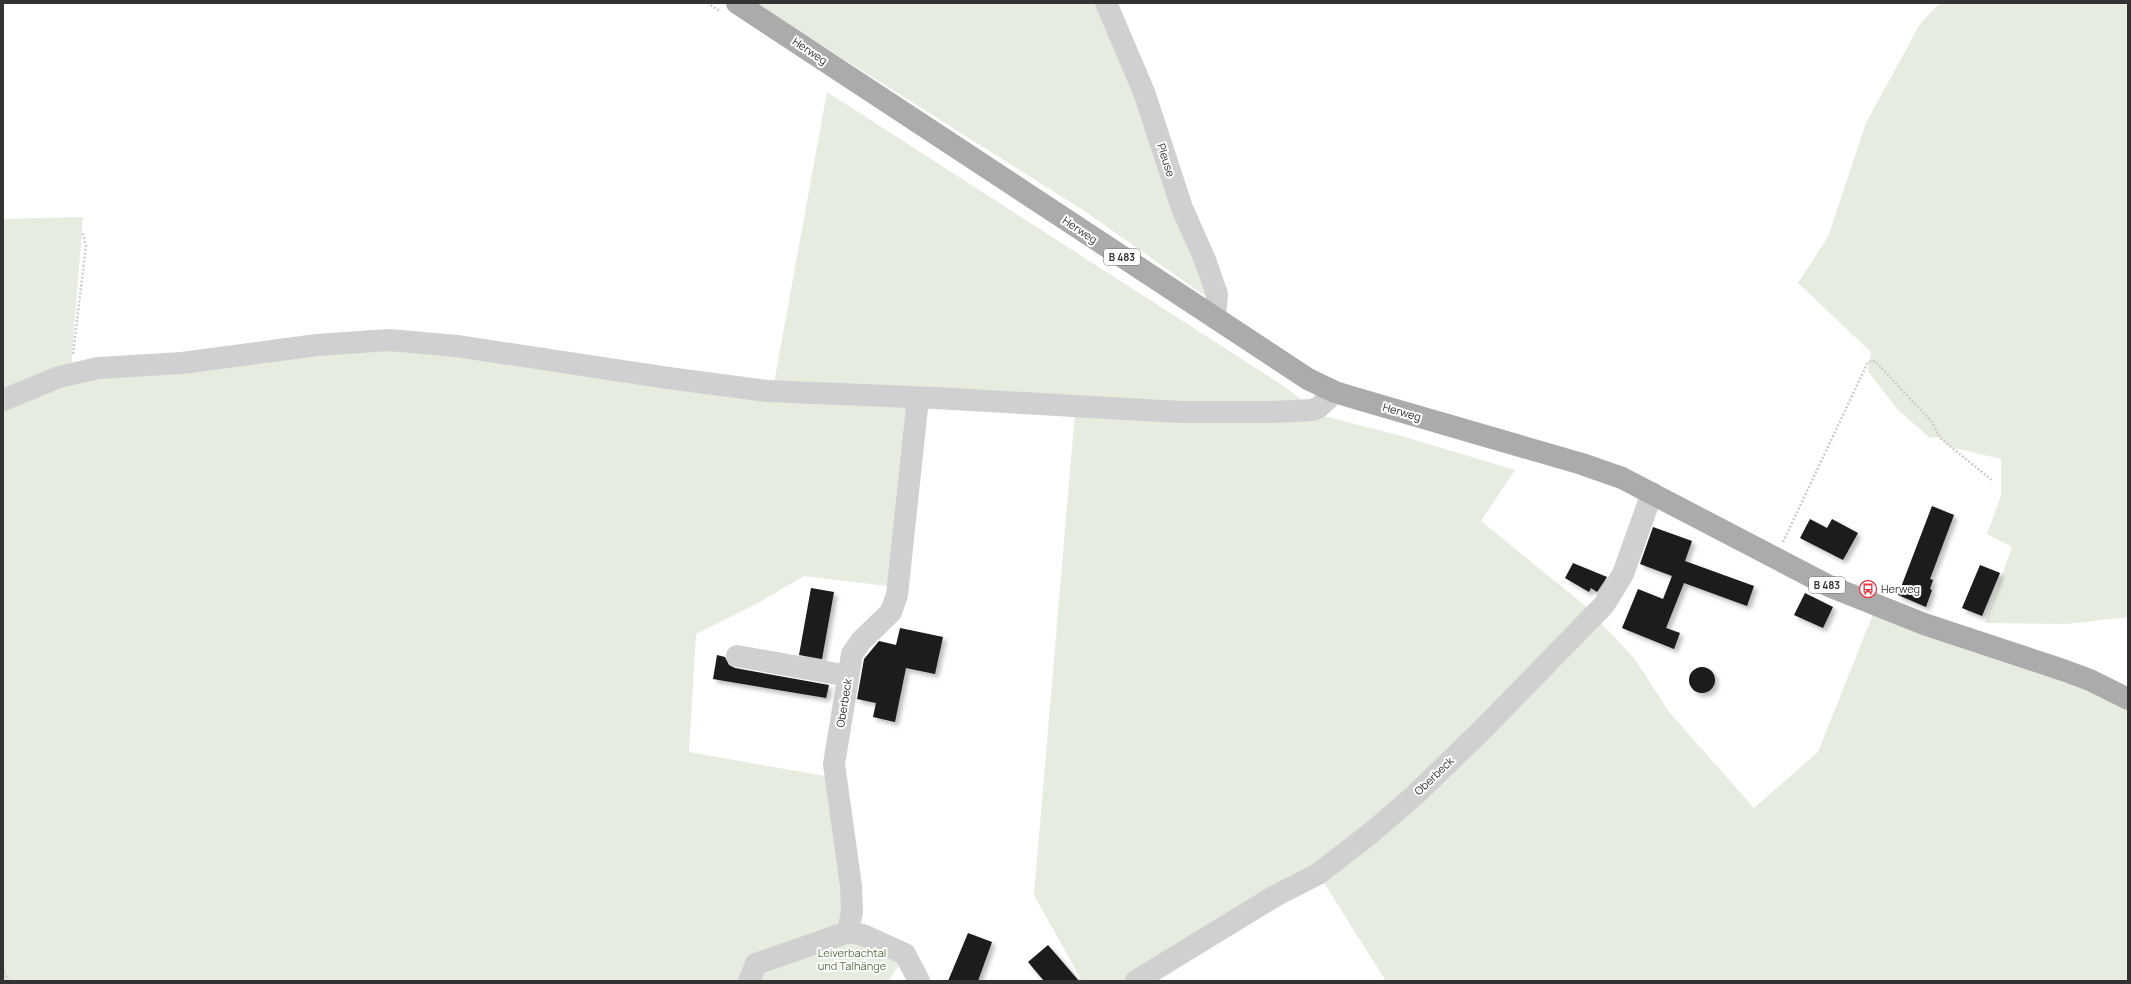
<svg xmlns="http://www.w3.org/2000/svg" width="2131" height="984" viewBox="0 0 2131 984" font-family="Manrope,sans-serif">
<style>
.green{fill:#e6ecdf}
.building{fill:#1a1a1a;filter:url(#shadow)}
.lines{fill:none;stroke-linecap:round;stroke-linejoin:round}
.path{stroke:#cdcdcd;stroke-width:2.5;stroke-dasharray:2 2;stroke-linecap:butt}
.minor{stroke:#d0d0d0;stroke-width:22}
.major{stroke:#ababab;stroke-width:22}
.labels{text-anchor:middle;stroke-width:4;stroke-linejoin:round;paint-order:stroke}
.shield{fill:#fff;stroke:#707070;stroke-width:1}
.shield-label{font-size:10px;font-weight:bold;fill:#333}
.street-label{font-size:11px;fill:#333;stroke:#fff}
.poi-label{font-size:11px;fill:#333;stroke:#fff;text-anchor:start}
.park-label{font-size:11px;fill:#56703f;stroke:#fff}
</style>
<defs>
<filter id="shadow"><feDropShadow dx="3.5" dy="3.5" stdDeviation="2" flood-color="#0004"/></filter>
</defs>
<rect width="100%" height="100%" fill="#fff"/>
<path class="green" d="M755 3H1103L1208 298 1086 212Z
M1940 3H2128V617L2066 624 1985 623 2012 547 1987 534 2001 496V459L1950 447 1940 437 1930 438 1897 409 1868 371 1871 352 1798 283 1828 237 1866 123 1920 24Z
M827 92 1282 385 1306 403 1232 410 773 389Z
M83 217 71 368 3 396V219Z
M383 345 914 405 896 587 804 576 758 603 696 634 689 752 830 777 853 936 902 961 888 981H3V401L71 374Z
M1075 412 1328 417 1405 437 1515 470 1481 521 1594 613 1370 831 1131 981H1082L1034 895Z
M1875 609 2128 703V981H1386L1319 875 1596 618 1634 658 1669 712 1754 808 1818 752Z"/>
<path class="building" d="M1932 506 1954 515 1930 579 1933 580 1930 589 1932 590 1926 607 1898 595Z
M1810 519 1827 528 1832 519 1858 533 1843 560 1800 538Z
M1653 527 1692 541 1685 561 1754 586 1747 606 1684 583 1666 628 1680 633 1674 649 1622 628 1638 589 1663 599 1672 576 1640 564Z
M1573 563 1607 577 1597 592 1591 588 1589 592 1565 578Z
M1980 565 2000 573 1982 616 1962 608Z
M811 588 834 592 822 659 799 655Z
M1805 593 1833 607 1823 628 1794 615Z
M900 628 943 637 935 674 906 668 895 722 873 717 876 703 857 699 864 659 879 641 896 645Z
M717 655 725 657 729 665 735 668 829 685 826 698 713 679Z
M1689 680a13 13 0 1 1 26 0a13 13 0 1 1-26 0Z
M968 933 992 942 978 981H948Z
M1048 945 1079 981H1044L1028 962Z"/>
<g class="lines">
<path class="path" d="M707 3 720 11
M73 354 86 246 82 231
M1783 542 1868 362 1875 361 1932 422 1940 438 1993 481
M3 968 8 981"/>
<path class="minor" d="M1106 3 1144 92 1182 208 1205 260 1217 294 1215 318
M918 398 897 595 891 612 861 641 852 654 834 764 851 886 852 912 848 932 863 935 905 954 919 981
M3 400 59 377 98 368 182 363 317 345 389 340 457 346 668 378 767 391 935 398 1180 412H1272L1312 410 1318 408 1335 392
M737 656 848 676
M749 981 756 964 848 932
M1136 981 1275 896 1318 874 1371 833 1415 795 1481 731 1604 605 1623 574 1652 493"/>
<path class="major" d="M737 3 1308 379 1335 392 1358 399 1582 464 1622 478 1829 586 1924 624 2063 670 2090 680 2128 699"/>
</g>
<defs>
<g id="bus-ring" transform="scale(0.9)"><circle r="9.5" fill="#fff" stroke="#e63946" stroke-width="1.5"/><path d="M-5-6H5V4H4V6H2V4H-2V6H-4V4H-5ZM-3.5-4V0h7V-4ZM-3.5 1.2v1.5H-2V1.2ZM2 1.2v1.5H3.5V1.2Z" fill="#e63946"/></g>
</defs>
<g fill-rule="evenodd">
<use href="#bus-ring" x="1868" y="589"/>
</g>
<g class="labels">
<g class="shield">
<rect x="1104" y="249" width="36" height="16" rx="3"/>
<rect x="1809" y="577" width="36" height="16" rx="3"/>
</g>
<g class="shield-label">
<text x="1122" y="261">B 483</text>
<text x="1827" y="589">B 483</text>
</g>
<g class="street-label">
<text transform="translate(810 51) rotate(34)" y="4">Herweg</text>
<text transform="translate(1166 160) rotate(72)" y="4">Pleuse</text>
<text transform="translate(1080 230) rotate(34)" y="4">Herweg</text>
<text transform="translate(1402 412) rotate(16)" y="4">Herweg</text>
<text transform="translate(844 703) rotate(-81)" y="4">Oberbeck</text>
<text transform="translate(1434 776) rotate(-44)" y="4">Oberbeck</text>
</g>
<g class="poi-label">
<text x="1881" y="593">Herweg</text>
</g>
<g class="park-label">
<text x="852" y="957">Leiverbachtal<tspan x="852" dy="13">und Talhänge</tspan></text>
</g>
</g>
<rect width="2131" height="984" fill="none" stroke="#333333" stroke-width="8"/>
</svg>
